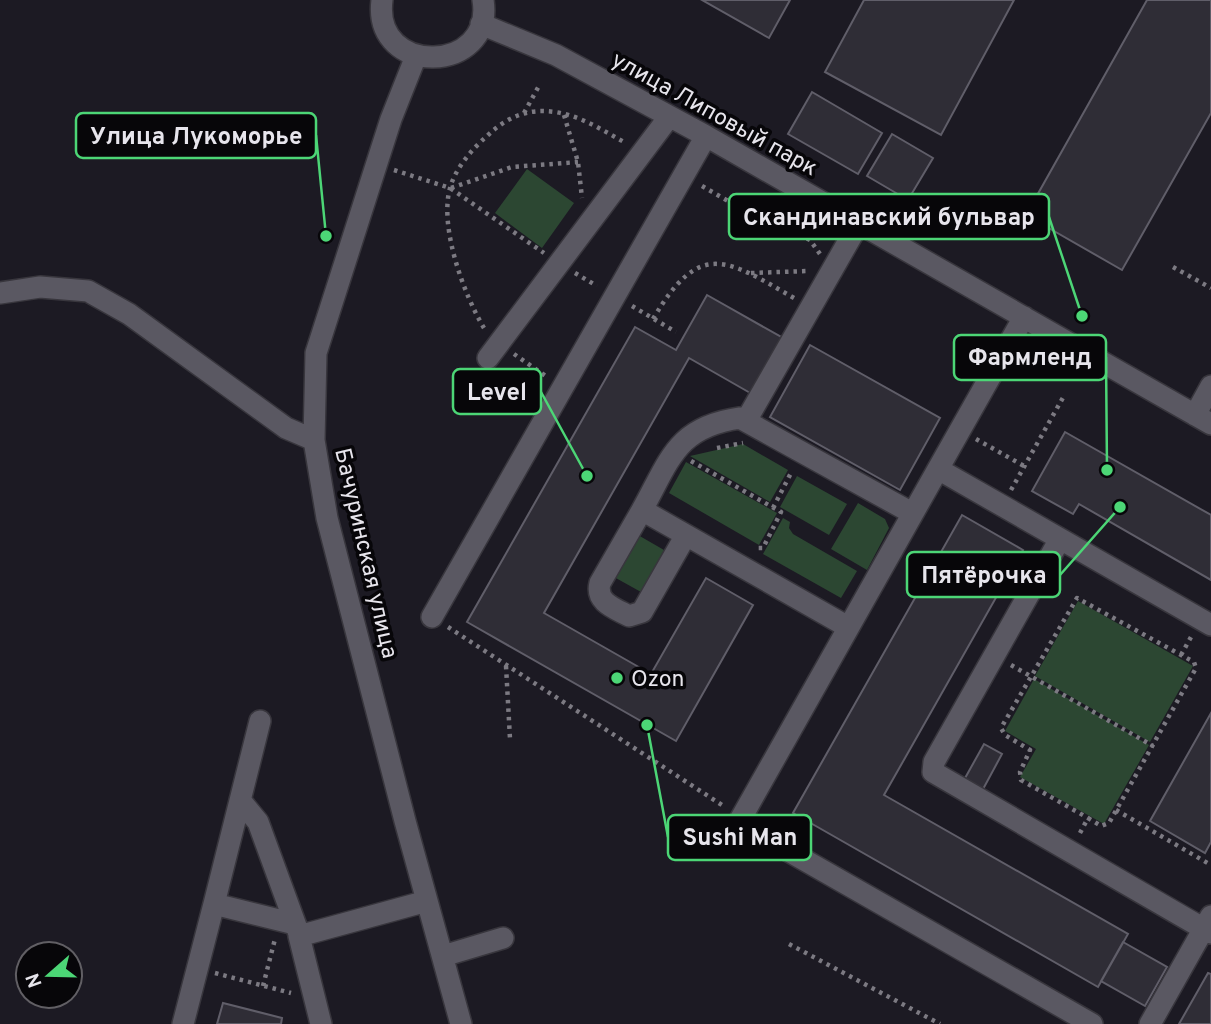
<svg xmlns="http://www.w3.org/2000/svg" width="1211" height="1024" viewBox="0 0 1211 1024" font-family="Overpass,sans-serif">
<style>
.green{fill:#2c4732}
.building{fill:#2f2d36;stroke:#605e69;stroke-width:2}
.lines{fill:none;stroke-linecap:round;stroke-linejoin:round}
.minor-casing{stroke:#38363d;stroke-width:24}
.path{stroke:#7c7a82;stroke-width:4.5;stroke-dasharray:3.5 5;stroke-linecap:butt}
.minor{stroke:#5a5862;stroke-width:21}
.poi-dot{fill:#4cd676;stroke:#070609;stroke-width:2.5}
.labels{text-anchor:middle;stroke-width:7;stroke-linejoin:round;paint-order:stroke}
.street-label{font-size:23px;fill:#e7e5ec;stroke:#070609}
.poi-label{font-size:23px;fill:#e7e5ec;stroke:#070609;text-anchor:start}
.leader{fill:none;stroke:#4cd676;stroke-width:2.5}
.callout-dot{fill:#4cd676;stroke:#070609;stroke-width:2.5}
.callout{fill:#070609;stroke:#4cd676;stroke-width:2.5}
.callout-label{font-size:24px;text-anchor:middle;font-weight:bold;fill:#e7e5ec}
</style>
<rect width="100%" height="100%" fill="#1c1a23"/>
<path class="green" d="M527 169 574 203 542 248 495 213Z
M743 444 788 470 770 502 690 456Z
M686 462 777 513 759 545 669 493Z
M797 476 847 504 829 535 780 507Z
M858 503 885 519 889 528 867 570 831 549Z
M783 518 790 522 789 528 793 534 857 571 841 598 763 554Z
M638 535 664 550 641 592 614 577Z
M1078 601 1193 666 1150 742 1035 676Z
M1034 679 1149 745 1104 824 1020 777 1036 749 1005 731Z"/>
<path class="building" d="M702 0H790L769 38Z
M864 0H1014L941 135 825 72Z
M1147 0H1211V113L1122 270 1026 215Z
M812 92 882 133 858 174 788 134Z
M892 134 933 158 908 200 867 176Z
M707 295 783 338 752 394 689 358 544 613 651 674 706 578 753 605 676 741 467 622 635 327 676 350Z
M810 345 940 418 900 490 770 417Z
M1065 432 1211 515V580L1079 504 1073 514 1032 491Z
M962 515 1023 550 884 795 1128 934 1098 987 793 813Z
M1211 713V842L1205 853 1150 821Z
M984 744 1002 754 982 791 964 780Z
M1123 942 1167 967 1145 1006 1101 981Z
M1208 973 1211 974V1024H1179Z
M223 1003 282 1018 281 1024H217Z"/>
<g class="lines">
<g class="minor-casing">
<path id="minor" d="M382 0C372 78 495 74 483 0
M481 24 556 55 706 136 1211 424
M416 56 391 119 316 353 314 440 327 518 405 821 461 1024
M0 293 40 287 88 291 129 314 286 428 314 440
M1024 317 938 469 1211 625
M488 358 669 117
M1195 415 1211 386
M747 419 859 223
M938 469 740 820 743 825 1092 1024
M642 510C670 460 676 427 740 418L912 513
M686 535 642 612 629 616C614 608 595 602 600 583L642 510 848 627
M1060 539 934 762 933 772 1211 933
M432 617 706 136
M240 800 258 822 299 934
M214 904 260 721
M443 956 503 938
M183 1024 214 904 295 924
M321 1024 299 936 427 901
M1150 1024 1211 916"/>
</g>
<path class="path" d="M524 113 540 84
M564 115 578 162 582 198
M394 170 450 188 544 253
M702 186 777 229 787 228 810 240 820 254
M451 188 512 167 578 162
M1173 267 1211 288
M575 273 597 286
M751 273 809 271
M632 306 676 332
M653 319C700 239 726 259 794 298
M484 328C464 295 439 227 450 188 455 169 472 149 487 136 507 117 527 108 555 112 581 116 602 130 624 142
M514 354 547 377
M976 439 1024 466
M717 448 743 443
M691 461 781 512 763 548H755
M1011 490 1065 394
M773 508 792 471
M448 627 725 807
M1181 655 1191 637
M1011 665 1153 746
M506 666 510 739
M1116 810 1211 865
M1080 833 1088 818 1101 826 1109 823 1196 668 1194 662 1077 598 1001 728 1005 735 1030 750 1020 772 1021 780 1088 818
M719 852 729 836
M789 944 940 1024
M215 973 291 993
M263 986 275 939"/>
<use href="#minor" class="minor"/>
</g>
<circle class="poi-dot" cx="617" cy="678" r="7"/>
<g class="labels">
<g class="street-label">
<text transform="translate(715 113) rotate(29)" y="8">улица Липовый парк</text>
<text transform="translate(367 553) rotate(77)" y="8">Бачуринская улица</text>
</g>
<g class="poi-label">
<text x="631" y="686">Ozon</text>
</g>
</g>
<path class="leader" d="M326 236L316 135M1082 316L1049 217M1107 470L1106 357M587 476L541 392M1120 507L1060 575M647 725L668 837"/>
<g class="callout-dot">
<circle cx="326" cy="236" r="7"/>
<circle cx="1082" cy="316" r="7"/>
<circle cx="1107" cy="470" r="7"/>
<circle cx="587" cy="476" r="7"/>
<circle cx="1120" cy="507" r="7"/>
<circle cx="647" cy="725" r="7"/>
</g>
<g class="callout">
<rect x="76" y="113" width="240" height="45" rx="7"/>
<rect x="729" y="194" width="320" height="45" rx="7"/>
<rect x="954" y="335" width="152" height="45" rx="7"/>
<rect x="453" y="369" width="88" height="45" rx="7"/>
<rect x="907" y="552" width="153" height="45" rx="7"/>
<rect x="668" y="815" width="143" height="45" rx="7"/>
</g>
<g class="callout-label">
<text x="196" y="144">Улица Лукоморье</text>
<text x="889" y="225">Скандинавский бульвар</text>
<text x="1030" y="365">Фармленд</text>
<text x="497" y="400">Level</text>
<text x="984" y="583">Пятёрочка</text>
<text x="740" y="845">Sushi Man</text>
</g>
<g transform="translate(49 975) rotate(250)"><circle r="33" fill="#070609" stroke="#615f64" stroke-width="2"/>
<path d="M0-5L12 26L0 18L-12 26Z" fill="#4cd676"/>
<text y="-10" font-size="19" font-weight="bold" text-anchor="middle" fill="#e7e5ec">N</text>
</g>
</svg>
